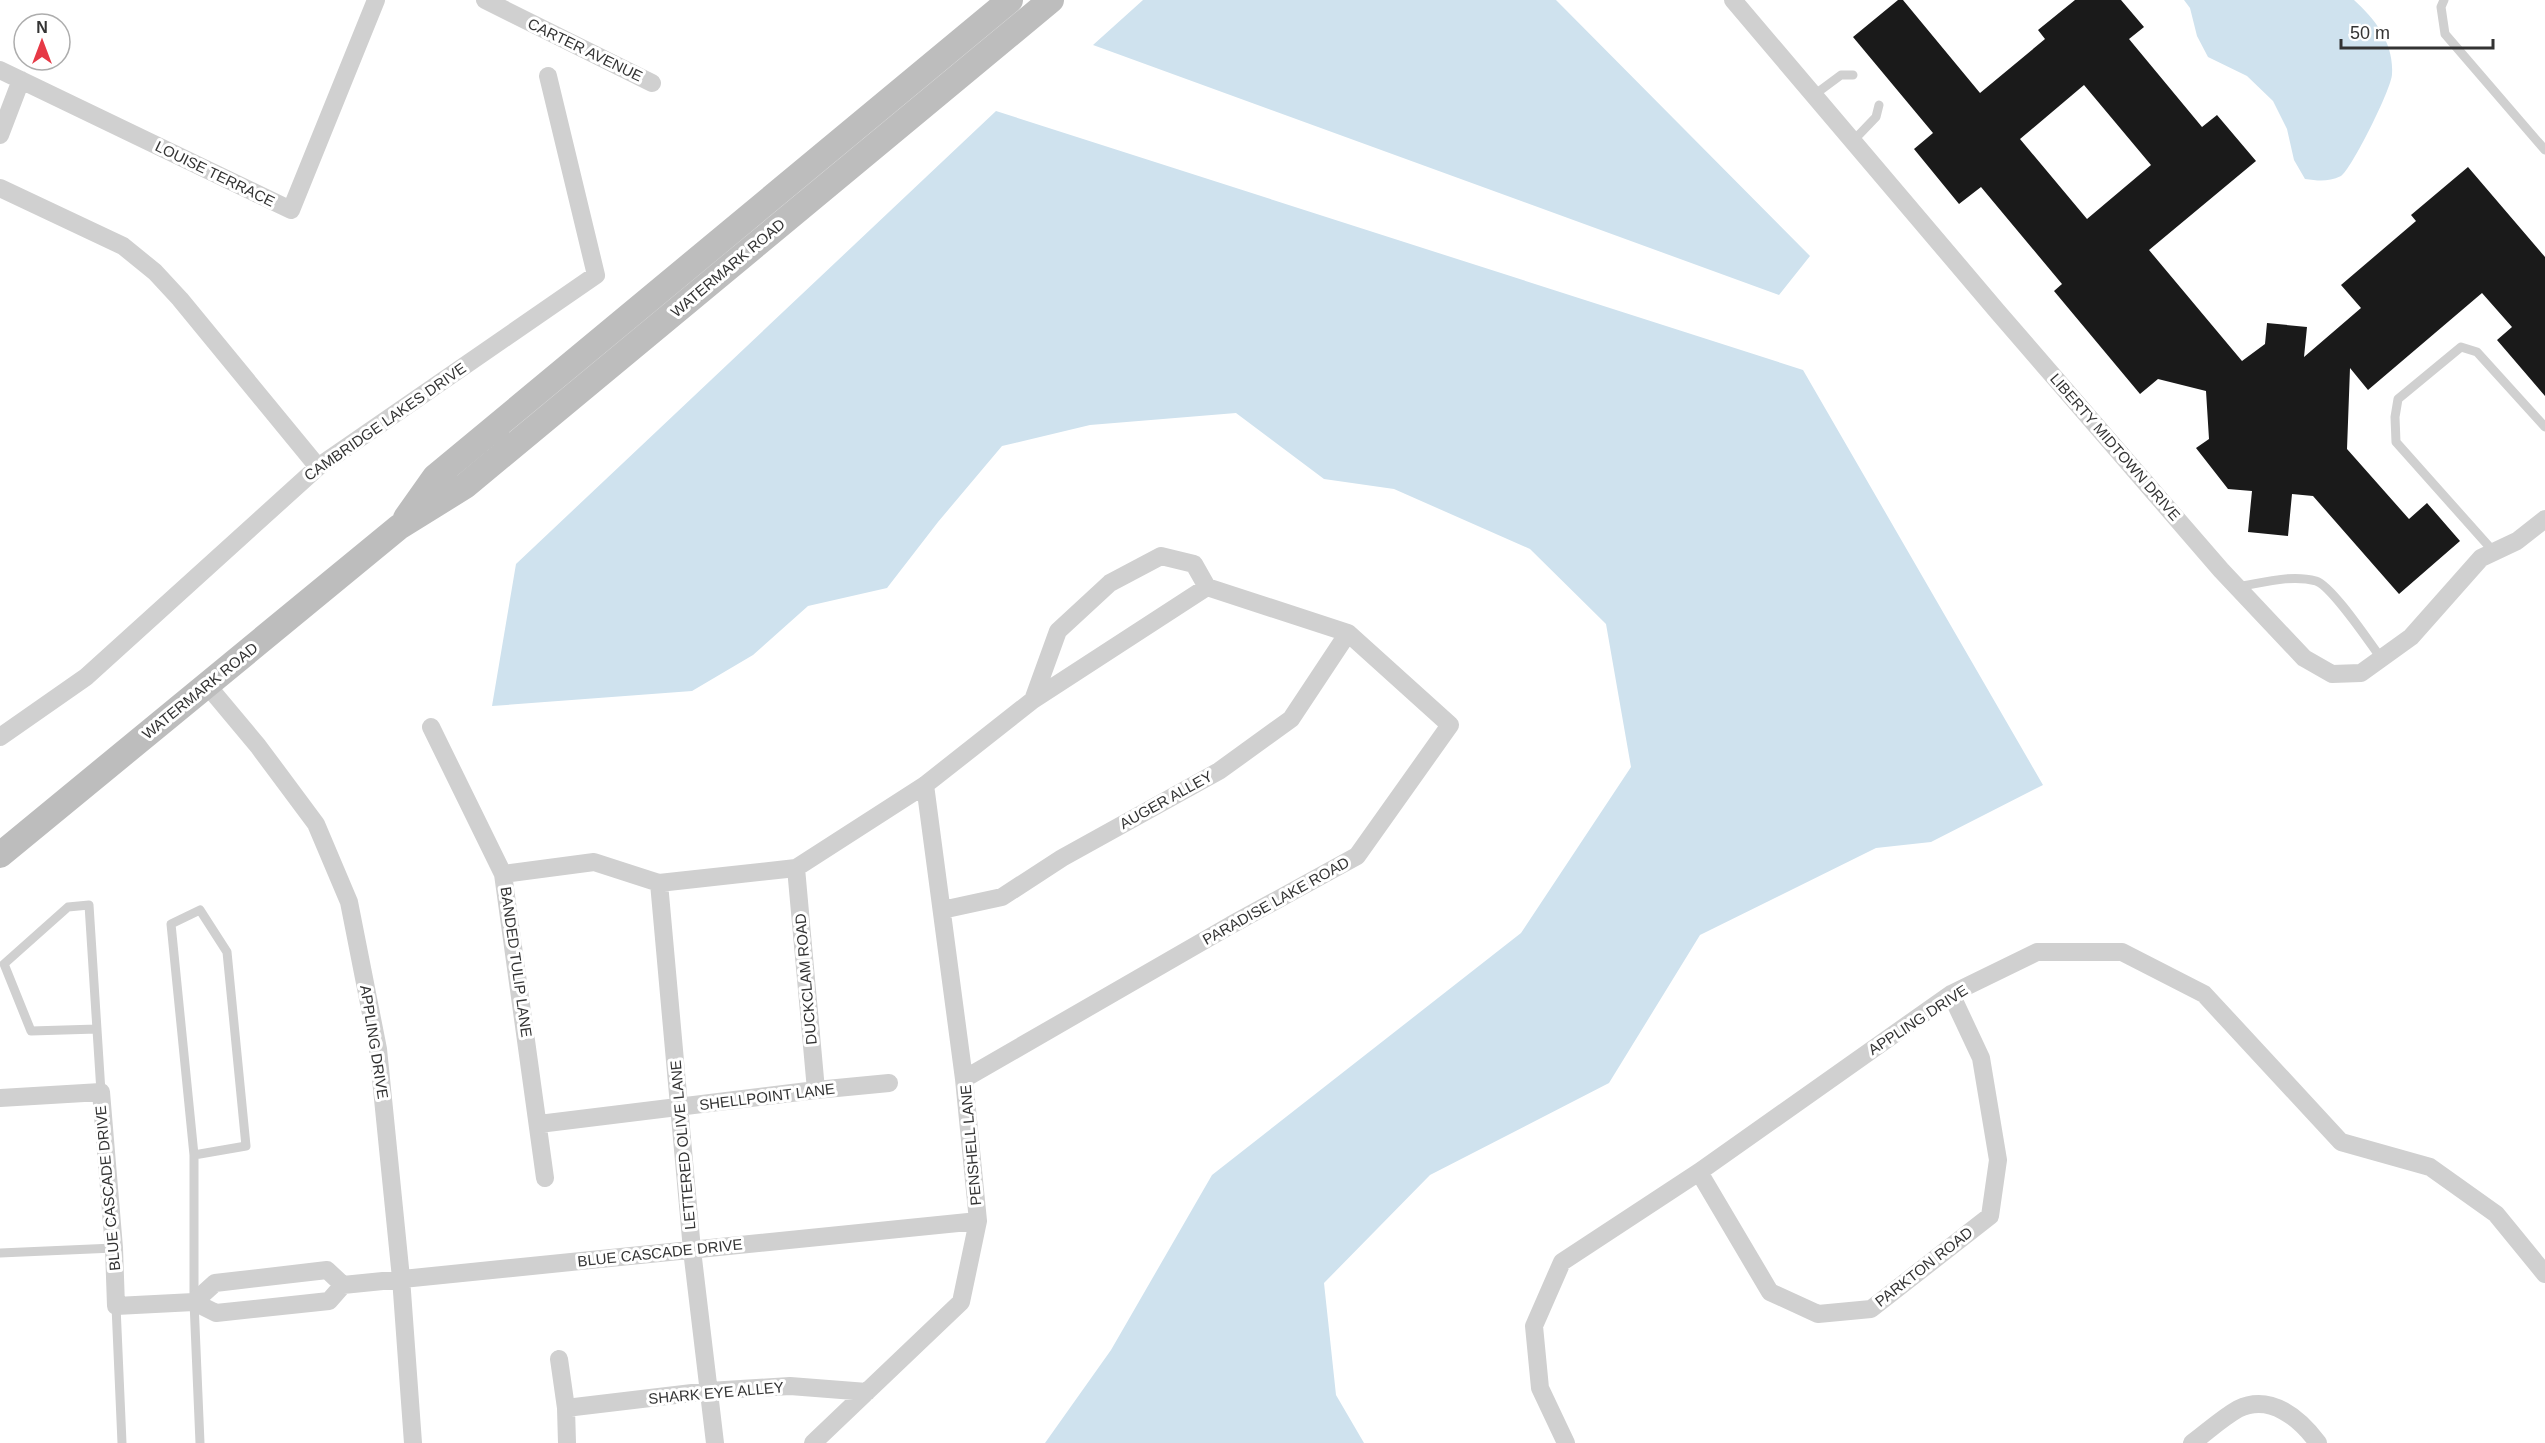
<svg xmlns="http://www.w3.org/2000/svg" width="2545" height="1443" viewBox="0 0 2545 1443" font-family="Helvetica,sans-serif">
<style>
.water{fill:#cfe2ee}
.building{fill:#1a1a1a;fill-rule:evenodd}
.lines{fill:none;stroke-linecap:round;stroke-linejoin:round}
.lane{stroke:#d0d0d0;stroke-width:9}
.street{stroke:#d0d0d0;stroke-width:18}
.secondary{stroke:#bdbdbd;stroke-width:26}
.labels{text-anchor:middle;stroke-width:6;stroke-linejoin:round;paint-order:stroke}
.street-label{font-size:15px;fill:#333;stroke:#fff}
</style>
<rect width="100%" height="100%" fill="#fff"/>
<path class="water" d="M1143 0H1556L1810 256 1779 295 1093 45Z
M2184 0H2354C2375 19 2394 43 2392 74 2392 88 2351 170 2341 176 2328 182 2319 181 2305 179L2294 160 2287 129 2273 101 2247 76 2208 57 2197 36 2190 8Z
M996 111 1803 370 2043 785 1931 842 1876 848 1700 935 1609 1083 1430 1175 1324 1283 1336 1395 1364 1443H1045L1111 1350 1212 1175 1521 933 1631 767 1606 624 1530 549 1394 489 1324 479 1236 413 1090 425 1002 446 938 522 887 588 808 606 753 655 692 691 492 706 516 564Z"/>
<path class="building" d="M1898 0H1903L1980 93 2045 39 2038 30 2075 0H2121L2144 27 2129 39 2202 127 2217 115 2256 161 2149 250 2242 361 2265 344 2267 323 2307 327 2304 357 2361 308 2341 285 2416 221 2411 215 2468 167 2545 257V396L2497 340 2512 327 2482 293 2368 390 2350 368 2347 449 2409 519 2427 503 2460 541 2399 594 2313 496 2292 494 2288 536 2248 532 2252 491 2228 489 2196 448 2209 439 2206 391 2158 379 2140 394 2054 291 2062 284 1981 187 1959 204 1914 149 1933 133 1853 37ZM2084 85 2151 165 2087 219 2020 139Z"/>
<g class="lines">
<path class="lane" d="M2444 0 2441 7 2445 34 2545 150
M1814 95 1841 75H1853
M1853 141 1876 117 1879 105
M2494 552 2396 442 2395 417 2398 399 2461 347 2477 352 2545 427
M2237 587C2262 583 2291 574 2316 581 2332 586 2369 642 2381 658
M97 1029 31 1031 4 964 68 907 89 905 101 1092
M194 1155 246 1146 227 952 200 910 171 924 194 1155V1302L200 1443
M0 1253 114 1248
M116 1306 122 1443"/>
<path class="street" d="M485 0 652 83
M1733 0 1997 311 2221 570 2304 658 2332 674 2361 673 2411 637 2481 558 2517 541 2545 519
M0 70 291 210 376 0
M0 135 21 80
M0 188 123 246 155 272 180 299 318 467
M207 685 258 746 316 824 349 902 378 1049 401 1278 413 1443
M1033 700 1058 631 1110 583 1161 556 1194 564 1207 587
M431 727 503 874 545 1178
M0 737 86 677 318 467 596 275 548 76
M796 868 816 1090
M503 874 594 862 659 883 796 868 925 785 1033 700 1207 587 1348 633 1450 725 1357 856 1231 925 964 1079
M659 883 692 1250 715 1443
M942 910 1002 897 1062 858 1219 771 1291 719 1348 633
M0 1098 101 1092 114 1248 116 1306 194 1302 216 1313 329 1301 343 1285 978 1221
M539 1124 816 1090 889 1083
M1699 1172 1770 1292 1818 1314 1871 1309 1990 1216 1998 1160 1981 1058 1951 994
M194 1302 215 1283 327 1270 343 1285
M559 1359 566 1408 567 1443
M566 1408 709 1391 790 1386 867 1392
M813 1443 961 1302 978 1221 964 1079 925 785
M1566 1443 1540 1388 1534 1326 1562 1262 1699 1172 1951 994 2037 952H2122L2204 994 2341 1142 2430 1167 2496 1214 2545 1274
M2192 1443C2207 1432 2222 1418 2238 1409 2271 1393 2300 1419 2318 1443"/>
<path class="secondary" d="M406 518 435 477 1010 0
M0 855 399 527 465 486 1051 0"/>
</g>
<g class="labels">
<g class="street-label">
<text transform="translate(585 50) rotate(26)" y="5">CARTER AVENUE</text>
<text transform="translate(215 174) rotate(26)" y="5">LOUISE TERRACE</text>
<text transform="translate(728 268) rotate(-40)" y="5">WATERMARK ROAD</text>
<text transform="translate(385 422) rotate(-35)" y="5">CAMBRIDGE LAKES DRIVE</text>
<text transform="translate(2115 447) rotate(49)" y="5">LIBERTY MIDTOWN DRIVE</text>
<text transform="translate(200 691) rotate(-39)" y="5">WATERMARK ROAD</text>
<text transform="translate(1166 800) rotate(-29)" y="5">AUGER ALLEY</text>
<text transform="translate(1276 901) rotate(-29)" y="5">PARADISE LAKE ROAD</text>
<text transform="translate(516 962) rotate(82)" y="5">BANDED TULIP LANE</text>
<text transform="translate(806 979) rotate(-95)" y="5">DUCKCLAM ROAD</text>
<text transform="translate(1918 1020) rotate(-33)" y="5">APPLING DRIVE</text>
<text transform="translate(374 1042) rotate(81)" y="5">APPLING DRIVE</text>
<text transform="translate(767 1097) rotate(-7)" y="5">SHELLPOINT LANE</text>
<text transform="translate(683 1145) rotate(-95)" y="5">LETTERED OLIVE LANE</text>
<text transform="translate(971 1145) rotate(-95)" y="5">PENSHELL LANE</text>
<text transform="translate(108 1188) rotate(-95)" y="5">BLUE CASCADE DRIVE</text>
<text transform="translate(660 1253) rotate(-6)" y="5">BLUE CASCADE DRIVE</text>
<text transform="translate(1924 1267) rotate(-38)" y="5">PARKTON ROAD</text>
<text transform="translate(716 1393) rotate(-5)" y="5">SHARK EYE ALLEY</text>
</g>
</g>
<g transform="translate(42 42)"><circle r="28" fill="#ffffff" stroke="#adadad" stroke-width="1.5"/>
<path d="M0-4.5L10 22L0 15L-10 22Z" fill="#e63946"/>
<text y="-9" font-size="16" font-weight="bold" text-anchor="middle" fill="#333333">N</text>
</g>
<path d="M2341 39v9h152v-9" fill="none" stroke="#333333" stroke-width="3"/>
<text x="2350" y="39" font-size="18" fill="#333333" stroke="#ffffff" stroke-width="4.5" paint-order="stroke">50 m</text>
</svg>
